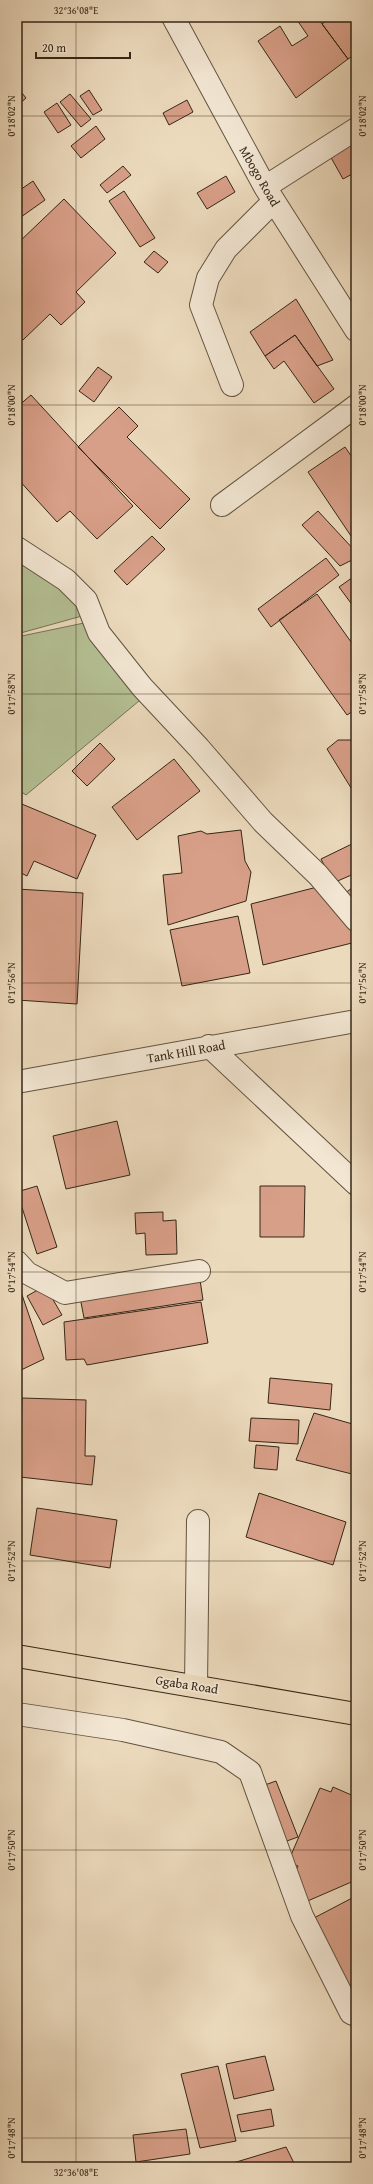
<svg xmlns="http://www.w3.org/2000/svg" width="373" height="2184" viewBox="0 0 373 2184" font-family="'Gentium Book Plus',serif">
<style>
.green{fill:#b4c094;stroke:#747455}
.building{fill:#d89f88;stroke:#352716}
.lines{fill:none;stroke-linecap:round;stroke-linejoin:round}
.minor-casing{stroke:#635440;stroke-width:24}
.major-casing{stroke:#352716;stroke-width:24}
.minor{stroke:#f3e7d4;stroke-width:22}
.major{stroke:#ecdabd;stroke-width:22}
.ticks{fill:none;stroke:#352716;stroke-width:1;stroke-opacity:0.45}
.labels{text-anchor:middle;stroke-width:3.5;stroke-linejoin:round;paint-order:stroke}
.street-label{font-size:13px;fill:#352716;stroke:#f3e7d4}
.neatline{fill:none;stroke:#352716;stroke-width:1.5}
.ticks-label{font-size:10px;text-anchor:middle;fill:#352716}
</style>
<rect width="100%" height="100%" fill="#ecdabd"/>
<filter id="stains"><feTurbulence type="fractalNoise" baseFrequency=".005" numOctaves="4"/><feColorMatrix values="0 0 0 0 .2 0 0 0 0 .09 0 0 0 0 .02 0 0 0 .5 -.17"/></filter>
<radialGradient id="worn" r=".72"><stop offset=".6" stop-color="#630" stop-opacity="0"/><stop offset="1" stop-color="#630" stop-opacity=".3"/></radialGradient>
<path class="green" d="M17 552 82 600V616L17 634Z
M84 623 145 696 26 795 17 789V637Z"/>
<path class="building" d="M295 17H317L348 59 296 98 258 41 280 26 292 46 308 36Z
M331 17H356V54L348 59 322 24Z
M18 88 26 98 17 106V89Z
M89 90 102 110 93 115 80 96Z
M70 94 91 119 81 127 60 102Z
M187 100 193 112 169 125 163 113Z
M57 103 71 125 58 133 44 112Z
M18 125 22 131 17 136V126Z
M96 126 105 139 81 158 71 146Z
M356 139V172L343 179 329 154Z
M123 166 131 175 107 193 100 185Z
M226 176 235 192 207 209 197 193Z
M33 181 45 200 21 217 17 211V192Z
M124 191 155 238 140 247 109 201Z
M64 199 116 253 76 292 85 302 61 325 50 314 23 340 17 334V244Z
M154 251 168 262 158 273 144 262Z
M296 299 333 360 317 366 295 335 265 356 250 332Z
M295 335 334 389 314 403 284 361 274 369 265 356Z
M98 367 112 377 94 402 79 391Z
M31 395 133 506 97 539 70 511 57 522 17 478V407Z
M119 407 138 426 127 437 190 499 160 529 78 447Z
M345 447 356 463V532L351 536 308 472Z
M318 511 356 552V558L340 566 302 525Z
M152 536 165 549 127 585 114 571Z
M326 558 339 575 271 627 258 609Z
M356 575V610L339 587Z
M317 594 356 649V709L347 715 279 620Z
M338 740H356V796L327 749Z
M100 743 115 759 87 786 72 771Z
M174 759 200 791 137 840 112 807Z
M17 802 96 835 77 879 34 861 27 876 17 871Z
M241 830 245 861 251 872 246 901 168 925 163 875 182 873 178 836 201 831 207 834Z
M356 842V873L333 883 321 859Z
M325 885 356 929V942L263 965 251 904Z
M356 885V911L344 894Z
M17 889 83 893 77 1004 17 1000Z
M238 916 250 973 182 986 170 930Z
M117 1121 130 1175 66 1189 53 1136Z
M37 1186 57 1247 37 1254 17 1192Z
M260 1186H305L304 1237H260Z
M163 1212V1221L176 1220 177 1254 146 1255 145 1233 136 1234 135 1213Z
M199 1273 203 1300 84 1318 79 1292Z
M45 1286 62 1315 43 1325 27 1296Z
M20 1289 44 1359 19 1371 17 1290Z
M201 1302 208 1343 87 1365 84 1359 66 1360 64 1322Z
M270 1378 332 1384 330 1410 268 1403Z
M22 1398 86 1400 85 1456H95L92 1485 20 1477Z
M314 1413 356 1425V1475L296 1460Z
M251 1418 299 1420 298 1444 249 1441Z
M256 1445 279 1447 277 1470 254 1468Z
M259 1493 346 1522 333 1565 246 1537Z
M37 1508 117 1520 110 1568 30 1555Z
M276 1781 298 1837 284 1842 262 1786Z
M333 1787 356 1797V1880L303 1903 292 1879 298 1866 288 1862 320 1788 331 1792Z
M356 1896V2001L312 1919Z
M265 2056 274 2090 234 2099 226 2064Z
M218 2066 236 2141 200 2148 181 2074Z
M271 2109 274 2126 241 2132 237 2115Z
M186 2129 190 2154 136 2162 133 2135Z
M286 2147 296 2167H234L233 2163Z"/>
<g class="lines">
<g class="minor-casing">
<path id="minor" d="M173 17 265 187 356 330
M265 187 356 129
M232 385 201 305 208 278 226 249 274 201
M222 505 356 406
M17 548 66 580 86 600 99 633 142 687 199 748 263 822 318 875 356 920
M209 1046 356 1184
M17 1082 356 1021
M17 1262 27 1273 65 1293 199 1271
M196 1686 198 1521
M17 1714 123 1730 221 1752 250 1772 302 1916 351 2013 356 2015"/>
</g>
<g class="major-casing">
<path id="major" d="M17 1656 356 1714"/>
</g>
<use href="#minor" class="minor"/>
<use href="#major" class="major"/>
</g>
<path class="ticks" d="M76 17V2167M17 116H356M17 405H356M17 694H356M17 983H356M17 1272H356M17 1561H356M17 1850H356M17 2138H356"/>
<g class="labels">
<g class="street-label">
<text transform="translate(260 176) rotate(60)" y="5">Mbogo Road</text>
<text transform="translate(186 1051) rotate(-10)" y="5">Tank Hill Road</text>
<text transform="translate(187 1684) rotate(9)" y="5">Ggaba Road</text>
</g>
</g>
<rect width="373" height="2184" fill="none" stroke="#ecdabd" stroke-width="44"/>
<path d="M36 52v6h94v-6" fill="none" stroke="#352716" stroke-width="2"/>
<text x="42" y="52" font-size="12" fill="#352716" stroke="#f3e7d4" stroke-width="3" paint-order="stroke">20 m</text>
<rect x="22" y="22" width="329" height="2140" class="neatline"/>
<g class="ticks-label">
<text x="76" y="14">32°36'08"E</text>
<text transform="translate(11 116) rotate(-90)" y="4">0°18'02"N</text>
<text transform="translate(362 116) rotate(-90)" y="4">0°18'02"N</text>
<text transform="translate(11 405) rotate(-90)" y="4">0°18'00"N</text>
<text transform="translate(362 405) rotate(-90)" y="4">0°18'00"N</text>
<text transform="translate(11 694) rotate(-90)" y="4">0°17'58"N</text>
<text transform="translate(362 694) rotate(-90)" y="4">0°17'58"N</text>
<text transform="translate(11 983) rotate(-90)" y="4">0°17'56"N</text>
<text transform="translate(362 983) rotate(-90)" y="4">0°17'56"N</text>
<text transform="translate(11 1272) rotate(-90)" y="4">0°17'54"N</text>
<text transform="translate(362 1272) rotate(-90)" y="4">0°17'54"N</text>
<text transform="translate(11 1561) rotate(-90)" y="4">0°17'52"N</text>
<text transform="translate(362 1561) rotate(-90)" y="4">0°17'52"N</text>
<text transform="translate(11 1850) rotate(-90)" y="4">0°17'50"N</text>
<text transform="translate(362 1850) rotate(-90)" y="4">0°17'50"N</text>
<text transform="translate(11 2138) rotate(-90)" y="4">0°17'48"N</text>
<text transform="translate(362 2138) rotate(-90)" y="4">0°17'48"N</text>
<text x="76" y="2176">32°36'08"E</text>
</g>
<rect width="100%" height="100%" filter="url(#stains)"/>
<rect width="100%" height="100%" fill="url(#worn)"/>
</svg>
